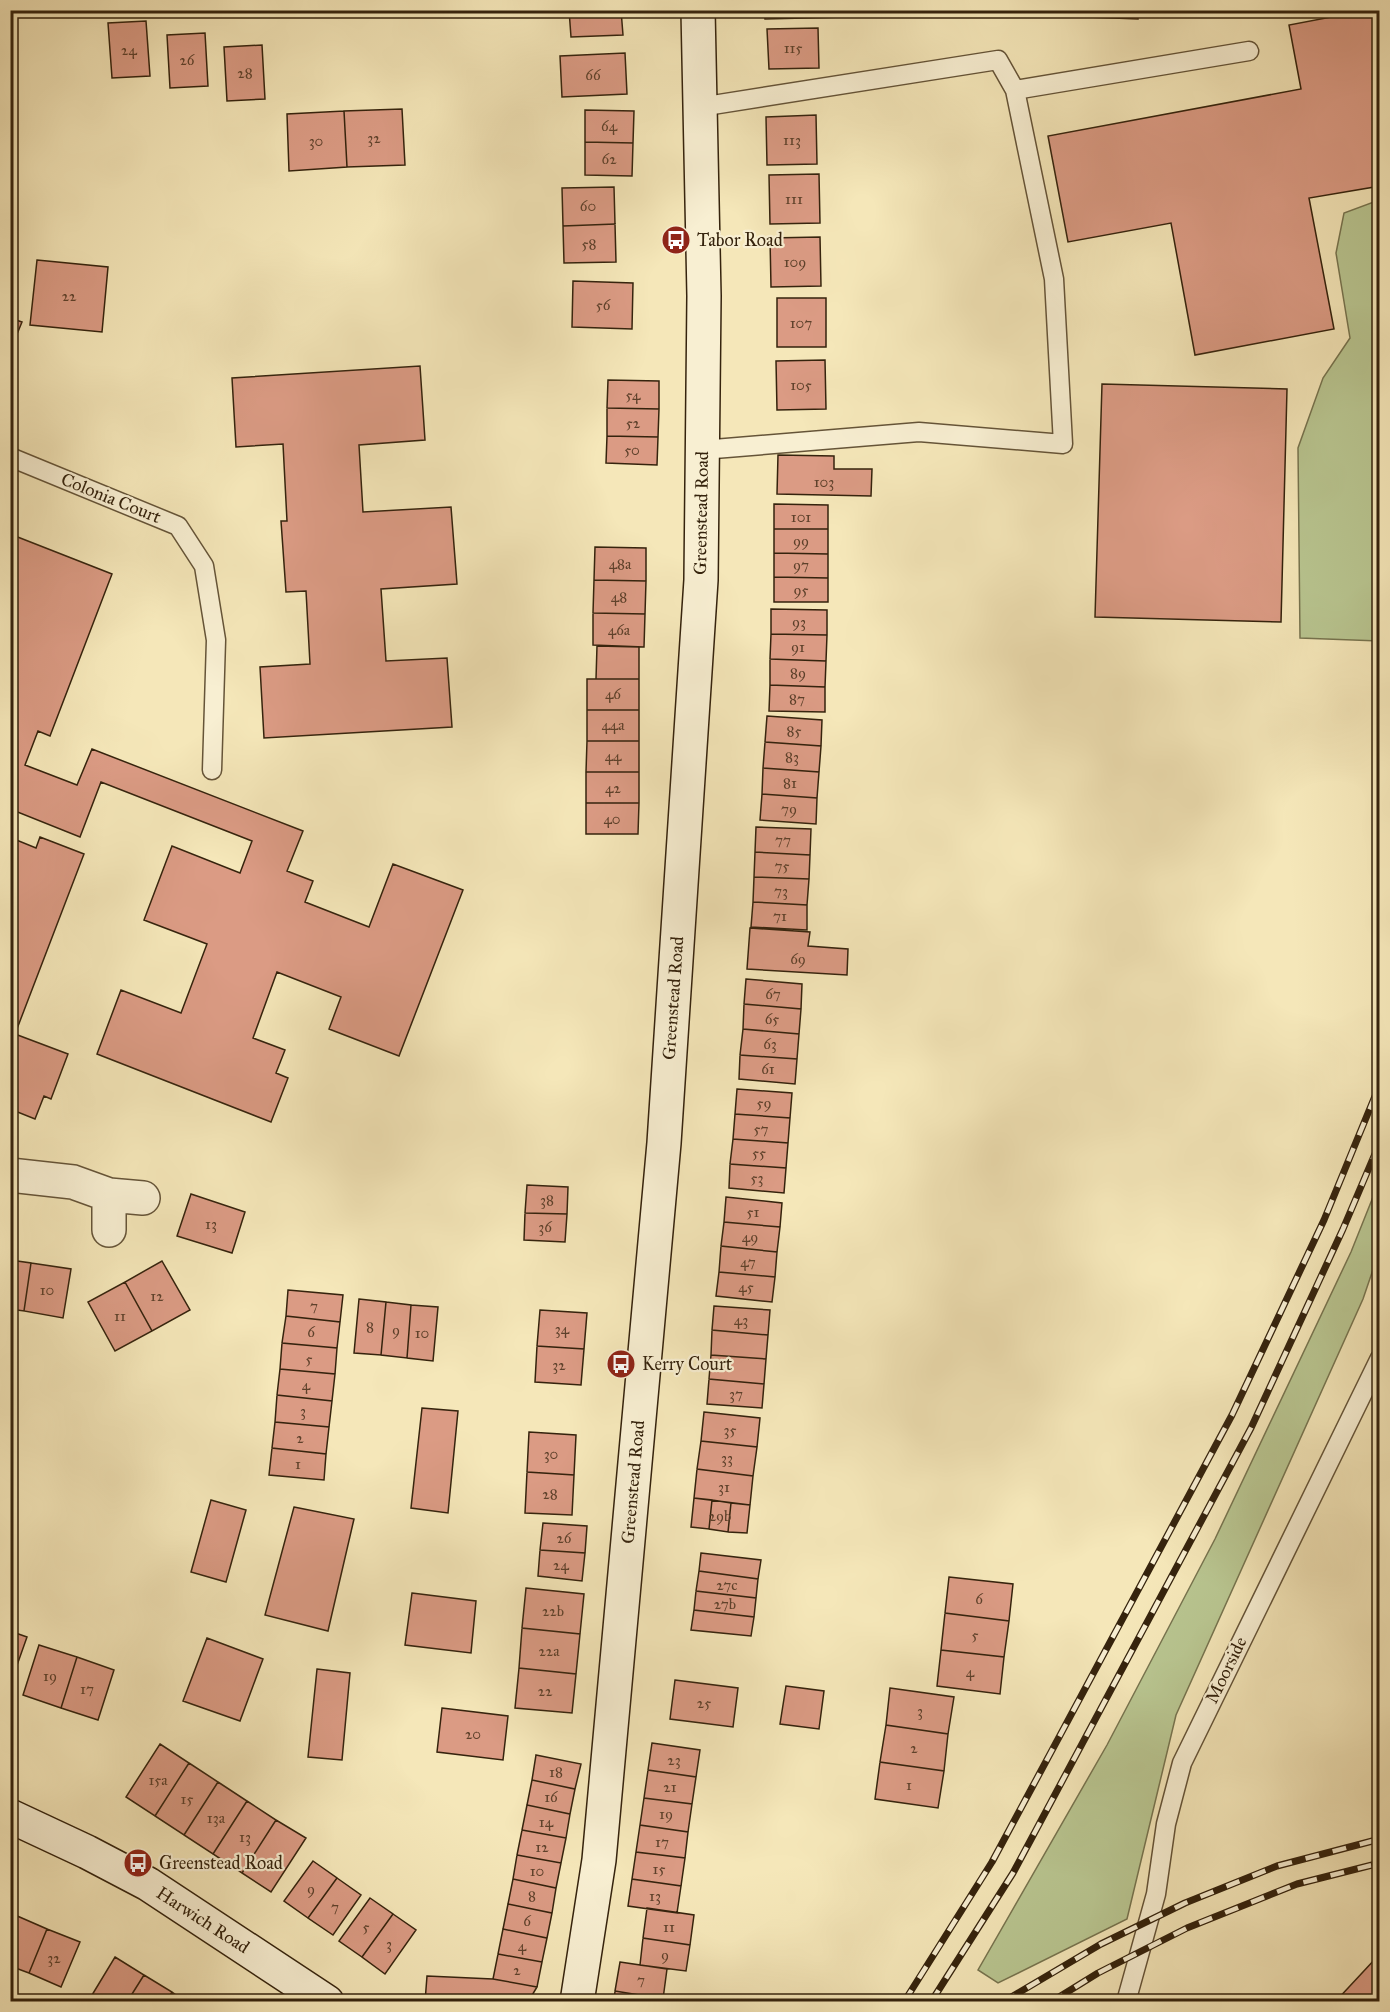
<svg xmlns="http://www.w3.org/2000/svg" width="1390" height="2012" viewBox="0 0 1390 2012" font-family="'IM FELL Great Primer',serif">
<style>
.green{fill:#b9c691;stroke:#77744f;stroke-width:1.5}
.building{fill:#db9b84;stroke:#35230d;stroke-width:1.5}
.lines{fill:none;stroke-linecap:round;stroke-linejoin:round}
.lane-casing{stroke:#655438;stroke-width:21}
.street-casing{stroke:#655438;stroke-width:36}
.secondary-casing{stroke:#35230d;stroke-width:36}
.lane{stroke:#f8efd2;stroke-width:18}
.street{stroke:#f8efd2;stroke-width:33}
.secondary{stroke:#f8efd2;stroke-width:33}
.rail-casing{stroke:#35230d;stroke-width:7}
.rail{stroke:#f8efd2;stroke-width:4.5;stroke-dasharray:14;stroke-linecap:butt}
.labels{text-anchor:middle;stroke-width:4.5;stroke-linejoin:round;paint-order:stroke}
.number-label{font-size:15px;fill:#5e412b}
.poi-label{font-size:18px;fill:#35230d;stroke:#f8efd2;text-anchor:start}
.street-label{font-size:18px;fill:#35230d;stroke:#f8efd2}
</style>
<rect width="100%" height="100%" fill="#f5e7b9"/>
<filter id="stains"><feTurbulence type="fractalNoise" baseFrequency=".00333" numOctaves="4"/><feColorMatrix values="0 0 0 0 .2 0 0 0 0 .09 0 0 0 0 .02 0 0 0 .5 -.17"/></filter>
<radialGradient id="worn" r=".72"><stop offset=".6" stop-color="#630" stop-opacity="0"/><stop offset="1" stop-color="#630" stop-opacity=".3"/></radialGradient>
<path class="green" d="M1379 200V641L1300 638 1298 448 1323 378 1350 338 1336 253 1344 213Z
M1379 1182V1252L1363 1299 1176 1715 1127 1919 998 1983 978 1970 1107 1745 1215 1539 1351 1252Z"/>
<path class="building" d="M569 10H621L623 35 571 37Z
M764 10H846V17L765 19Z
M1088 10H1138V19L1087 17Z
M1368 10H1380V186L1309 198 1334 329 1195 355 1171 223 1068 242 1048 136 1301 89 1289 25Z
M146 21 150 76 112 78 108 23Z
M818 28 819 68 769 69 767 29Z
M205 33 208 86 170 88 167 35Z
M262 45 265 99 227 101 224 47Z
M625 53 627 94 562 97 560 56Z
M402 109 405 165 347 167 344 111Z
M585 110 634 111 633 143 585 142Z
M344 111 347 167 289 171 287 114Z
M816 115 817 164 767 165 766 117Z
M585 142 633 143 632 176 585 175Z
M819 174 820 223 770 224 769 175Z
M614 187 615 224 563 226 562 188Z
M615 224 616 262 564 263 563 226Z
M820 237 821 286 771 287 770 238Z
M37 260 108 267 102 332 30 325Z
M573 281 633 283 632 329 572 327Z
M777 298H826V347H777Z
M10 318 22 322 10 351Z
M825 360 826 409 777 410 776 361Z
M420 366 425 440 359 445 363 512 451 507 457 584 381 589 386 661 447 658 452 727 264 738 260 667 310 664 306 591 286 592 281 521H287L283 444 236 447 232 378Z
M608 380 659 381V409L607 408Z
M1102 384 1287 389 1281 622 1095 617Z
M607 408 659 409 658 437 607 436Z
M607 436 658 437 657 465 606 463Z
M778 455 834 456V469H872L871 496 777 494Z
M774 504 828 505V529H774Z
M774 529H828V554L774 553Z
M10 534 112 574 50 736 38 731 25 765 77 785 92 749 303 831 287 871 313 881 305 902 369 927 393 864 463 890 399 1056 329 1029 341 997 277 972 253 1038 285 1050 276 1073 288 1078 271 1122 97 1054 121 990 181 1013 207 944 144 920 172 846 240 873 252 841 101 782 80 837 10 809Z
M595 547 646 548V581L594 580Z
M774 553 828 554V578L774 577Z
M774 577 828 578V602H774Z
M594 580 646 581 645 614 593 613Z
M771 609 827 610V635L771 634Z
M593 613 645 614 644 647 593 645Z
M771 634 827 635 826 661 770 659Z
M597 646 639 647V679H596Z
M770 659 826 661 825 687 770 685Z
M587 679H639V710H587Z
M770 685 825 687V712L769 711Z
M587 710H639V741H587Z
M767 716 822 720 821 746 765 742Z
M587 741H639V772H586Z
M765 742 821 746 819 772 763 768Z
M763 768 819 772 817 798 762 794Z
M586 772H639V803H586Z
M762 794 817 798 816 824 760 820Z
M586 803H639L638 834H586Z
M756 827 811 829 810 855 755 852Z
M40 837 84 854 15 1034 68 1054 51 1099 44 1096 35 1119 10 1109V848L14 839 36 848Z
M755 852 810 855 809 879 754 877Z
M754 877 809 879 807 905 753 902Z
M753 902 807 905V930L751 927Z
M750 928 810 932 808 946 848 949 847 975 747 969Z
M746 979 802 984 801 1009 744 1004Z
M744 1004 801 1009 799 1034 743 1029Z
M743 1029 799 1034 797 1059 740 1055Z
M740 1055 797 1059 795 1084 739 1079Z
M737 1089 792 1093 790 1118 735 1114Z
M735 1114 790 1118 788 1143 733 1139Z
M733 1139 788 1143 786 1168 730 1164Z
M730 1164 786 1168 784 1193 729 1188Z
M527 1185 568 1187 567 1214 525 1213Z
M191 1194 245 1212 232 1253 177 1236Z
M726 1197 782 1203 780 1227 724 1222Z
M525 1213 567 1214 565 1242 524 1240Z
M724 1222 780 1227 777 1252 721 1246Z
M721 1246 777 1252 775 1277 719 1272Z
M10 1260 31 1263 24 1311 10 1309Z
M162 1261 190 1310 152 1331 125 1282Z
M31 1263 71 1269 63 1318 24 1311Z
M719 1272 775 1277 772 1302 716 1296Z
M125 1282 152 1331 115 1351 88 1302Z
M288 1290 343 1295 340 1322 286 1316Z
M359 1299 386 1302 381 1355 354 1353Z
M386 1302 411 1305 407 1358 381 1355Z
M411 1305 438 1307 433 1361 407 1358Z
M714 1306 770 1310 768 1335 712 1330Z
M540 1310 587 1313 584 1349 537 1346Z
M286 1316 340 1322 337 1348 282 1343Z
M712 1330 768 1335 766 1359 711 1355Z
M282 1343 337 1348 335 1374 280 1369Z
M537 1346 584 1349 581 1385 535 1382Z
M711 1355 766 1359 764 1384 709 1379Z
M280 1369 335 1374 332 1401 277 1395Z
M709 1379 764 1384 762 1408 707 1404Z
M277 1395 332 1401 329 1427 275 1422Z
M422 1408 458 1411 448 1513 411 1508Z
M704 1412 760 1418 757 1447 701 1441Z
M275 1422 329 1427 326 1454 272 1448Z
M529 1432 576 1435 574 1475 527 1472Z
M701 1441 757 1447 753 1476 697 1469Z
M272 1448 326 1454 324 1480 269 1475Z
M697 1469 753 1476 750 1505 694 1498Z
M527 1472 574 1475 572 1515 525 1513Z
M694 1498 712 1500 709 1529 691 1527Z
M211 1500 246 1510 226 1582 191 1572Z
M712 1500 731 1503 728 1532 709 1529Z
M731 1503 750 1505 747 1533 728 1532Z
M294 1507 354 1519 328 1631 265 1615Z
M543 1523 587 1526 585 1553 540 1550Z
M540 1550 585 1553 582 1581 538 1576Z
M701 1553 761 1560 758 1579 699 1571Z
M699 1571 758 1579 756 1598 696 1591Z
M949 1577 1013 1584 1009 1621 945 1613Z
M526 1588 584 1594 580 1634 522 1628Z
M696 1591 756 1598 754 1617 694 1610Z
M412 1593 476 1601 471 1653 405 1645Z
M694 1610 754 1617 751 1636 691 1630Z
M945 1613 1009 1621 1004 1657 941 1650Z
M522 1628 580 1634 576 1674 519 1668Z
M10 1631 27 1637 10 1685Z
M207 1638 263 1659 240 1721 183 1701Z
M39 1645 77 1657 61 1708 23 1695Z
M941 1650 1004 1657 1000 1694 937 1686Z
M77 1657 114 1670 98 1720 61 1708Z
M519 1668 576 1674 572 1713 515 1708Z
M317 1669 350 1673 342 1760 308 1757Z
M675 1680 738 1688 733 1727 670 1719Z
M786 1686 824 1691 819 1729 780 1724Z
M890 1688 954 1697 948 1734 886 1725Z
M442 1708 508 1716 503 1760 437 1752Z
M886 1725 948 1734 944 1771 880 1762Z
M652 1743 700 1750 696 1777 648 1770Z
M160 1744 189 1763 155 1816 126 1797Z
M536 1755 581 1764 575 1789 532 1780Z
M880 1762 944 1771 938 1808 875 1799Z
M189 1763 218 1782 184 1835 155 1816Z
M648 1770 696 1777 692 1804 644 1798Z
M532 1780 575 1789 570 1814 527 1805Z
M218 1782 247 1801 213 1854 184 1835Z
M644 1798 692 1804 688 1832 640 1825Z
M247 1801 276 1820 242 1873 213 1854Z
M527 1805 570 1814 566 1838 522 1830Z
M276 1820 306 1838 271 1892 242 1873Z
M640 1825 688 1832 685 1858 636 1852Z
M522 1830 566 1838 561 1863 517 1855Z
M636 1852 685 1858 681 1886 632 1879Z
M517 1855 561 1863 556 1888 513 1879Z
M313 1861 337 1878 308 1918 284 1901Z
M337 1878 361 1895 333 1935 308 1918Z
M513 1879 556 1888 552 1913 508 1904Z
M632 1879 681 1886 677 1913 628 1906Z
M370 1898 393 1914 362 1957 339 1941Z
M508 1904 552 1913 547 1938 503 1929Z
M647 1908 694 1915 690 1945 643 1938Z
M393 1914 416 1930 385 1974 362 1957Z
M15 1915 47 1929 29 1973 10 1966V1925Z
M47 1929 80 1942 61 1987 29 1973Z
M503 1929 547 1938 542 1962 498 1954Z
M643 1938 690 1945 686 1971 640 1965Z
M498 1954 542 1962 537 1987 493 1979Z
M115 1957 144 1975 127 2002H91L89 2000Z
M1376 1958 1380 1961V2002H1335Z
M620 1962 667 1969 663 1999 615 1991Z
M144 1975 172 1992 166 2002H127Z
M427 1976 493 1979 537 1987 528 2002H425Z
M615 1991 663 1999V2002H614Z
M172 1992 186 2002H166Z"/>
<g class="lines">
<g class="lane-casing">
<path id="lane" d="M1015 90 1249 51
M700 107 998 60 1015 90 1054 279 1063 444 919 432 702 450
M10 457 178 526 204 566 216 640 212 770
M1126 2002 1156 1894 1166 1824 1182 1763 1380 1358"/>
</g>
<g class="street-casing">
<path id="street" d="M10 1175 73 1182 109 1195 143 1198
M109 1230V1195"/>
</g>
<g class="secondary-casing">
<path id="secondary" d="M10 1816 87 1852 148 1884 327 2002
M577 2002 599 1860 664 1143 701 580 704 296 698 10"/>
</g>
<use href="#lane" class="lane"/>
<use href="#street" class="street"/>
<use href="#secondary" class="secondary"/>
<g class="rail-casing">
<path id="rail" d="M904 2002 992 1862 1232 1415 1324 1220 1380 1084
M931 2002 1013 1873 1251 1428 1343 1229 1380 1142
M1003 2002 1101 1944 1185 1903 1277 1866 1380 1839
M1051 2002 1098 1973 1187 1928 1297 1884 1380 1863"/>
</g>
<use href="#rail" class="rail"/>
</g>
<defs>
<g id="bus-disc" transform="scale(1.5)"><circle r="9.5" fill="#8f2418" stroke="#f8efd2"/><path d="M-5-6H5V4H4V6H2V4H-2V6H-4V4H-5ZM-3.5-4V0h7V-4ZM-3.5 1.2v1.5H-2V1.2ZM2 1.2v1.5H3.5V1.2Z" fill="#fff"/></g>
</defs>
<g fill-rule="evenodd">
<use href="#bus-disc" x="676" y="240"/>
<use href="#bus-disc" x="621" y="1364"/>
<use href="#bus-disc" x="138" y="1863"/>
</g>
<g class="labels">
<g class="number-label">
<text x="793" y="53">115</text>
<text x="129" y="55">24</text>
<text x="187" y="65">26</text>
<text x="245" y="78">28</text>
<text x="593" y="80">66</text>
<text x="609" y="131">64</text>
<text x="374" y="143">32</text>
<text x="792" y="145">113</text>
<text x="316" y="146">30</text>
<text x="609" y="164">62</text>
<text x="794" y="204">111</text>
<text x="588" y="211">60</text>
<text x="589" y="249">58</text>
<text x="795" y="267">109</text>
<text x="69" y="301">22</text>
<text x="603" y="310">56</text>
<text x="801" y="328">107</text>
<text x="801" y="390">105</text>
<text x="633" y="400">54</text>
<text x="633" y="428">52</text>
<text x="632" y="455">50</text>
<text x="824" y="487">103</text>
<text x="801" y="522">101</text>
<text x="801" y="546">99</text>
<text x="620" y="569">48a</text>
<text x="801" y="570">97</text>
<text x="801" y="595">95</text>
<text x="619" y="602">48</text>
<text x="799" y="627">93</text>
<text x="619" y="635">46a</text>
<text x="798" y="652">91</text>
<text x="798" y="678">89</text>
<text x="613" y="699">46</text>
<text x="797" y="704">87</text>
<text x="613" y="730">44a</text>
<text x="794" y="736">85</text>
<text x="613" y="761">44</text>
<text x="792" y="762">83</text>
<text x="790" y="788">81</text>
<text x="613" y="793">42</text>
<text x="789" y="814">79</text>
<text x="612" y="824">40</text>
<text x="783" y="845">77</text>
<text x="782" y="871">75</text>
<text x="781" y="896">73</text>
<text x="780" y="921">71</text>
<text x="798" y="964">69</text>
<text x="773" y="999">67</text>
<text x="772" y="1024">65</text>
<text x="770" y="1049">63</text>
<text x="768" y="1074">61</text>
<text x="764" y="1108">59</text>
<text x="761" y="1134">57</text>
<text x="759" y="1158">55</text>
<text x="757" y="1183">53</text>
<text x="547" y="1205">38</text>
<text x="753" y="1217">51</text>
<text x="211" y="1229">13</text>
<text x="545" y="1232">36</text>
<text x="750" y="1242">49</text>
<text x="748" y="1267">47</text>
<text x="746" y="1292">45</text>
<text x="47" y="1295">10</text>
<text x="157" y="1301">12</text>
<text x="314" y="1311">7</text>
<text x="120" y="1321">11</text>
<text x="741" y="1325">43</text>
<text x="370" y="1332">8</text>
<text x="562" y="1334">34</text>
<text x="396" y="1335">9</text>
<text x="311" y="1337">6</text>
<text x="422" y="1338">10</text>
<text x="309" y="1364">5</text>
<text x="559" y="1370">32</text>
<text x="306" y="1390">4</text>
<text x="736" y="1399">37</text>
<text x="303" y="1416">3</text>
<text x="730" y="1435">35</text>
<text x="300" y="1443">2</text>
<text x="551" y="1459">30</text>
<text x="727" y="1463">33</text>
<text x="298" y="1469">1</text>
<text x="724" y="1492">31</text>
<text x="550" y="1499">28</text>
<text x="720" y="1521">29b</text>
<text x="564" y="1543">26</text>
<text x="561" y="1570">24</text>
<text x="727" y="1590">27c</text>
<text x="979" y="1604">6</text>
<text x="725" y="1609">27b</text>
<text x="553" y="1616">22b</text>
<text x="975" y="1640">5</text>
<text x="549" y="1656">22a</text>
<text x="970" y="1677">4</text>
<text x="50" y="1681">19</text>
<text x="87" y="1694">17</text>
<text x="545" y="1696">22</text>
<text x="704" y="1708">25</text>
<text x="920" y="1716">3</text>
<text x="473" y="1739">20</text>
<text x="914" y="1753">2</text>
<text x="674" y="1765">23</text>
<text x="556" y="1777">18</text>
<text x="158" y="1785">15a</text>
<text x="909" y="1790">1</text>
<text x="670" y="1792">21</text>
<text x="551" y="1802">16</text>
<text x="187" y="1804">15</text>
<text x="666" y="1819">19</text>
<text x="216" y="1823">13a</text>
<text x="546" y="1827">14</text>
<text x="245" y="1842">13</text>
<text x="662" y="1847">17</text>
<text x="542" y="1852">12</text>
<text x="659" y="1874">15</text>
<text x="537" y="1876">10</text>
<text x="311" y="1894">9</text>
<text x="532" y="1901">8</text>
<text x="655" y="1901">13</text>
<text x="335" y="1912">7</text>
<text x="527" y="1926">6</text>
<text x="366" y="1932">5</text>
<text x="669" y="1932">11</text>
<text x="389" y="1949">3</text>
<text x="522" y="1951">4</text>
<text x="665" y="1960">9</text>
<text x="54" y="1963">32</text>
<text x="517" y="1975">2</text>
<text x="641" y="1985">7</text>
</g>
<g class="poi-label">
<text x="697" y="246">Tabor Road</text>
<text x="642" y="1370">Kerry Court</text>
<text x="159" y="1869">Greenstead Road</text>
</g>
<g class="street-label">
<text transform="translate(111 498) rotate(22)" y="6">Colonia Court</text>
<text transform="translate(701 513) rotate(-89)" y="6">Greenstead Road</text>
<text transform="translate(673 998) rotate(-86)" y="6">Greenstead Road</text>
<text transform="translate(633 1482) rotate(-85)" y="6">Greenstead Road</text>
<text transform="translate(1226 1670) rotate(-64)" y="6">Moorside</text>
<text transform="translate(203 1920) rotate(33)" y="6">Harwich Road</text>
</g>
</g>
<rect width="1390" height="2012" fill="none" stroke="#f5e7b9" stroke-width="36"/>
<rect x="12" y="12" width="1366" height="1988" fill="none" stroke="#35230d" stroke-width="3"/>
<rect x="18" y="18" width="1354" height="1976" fill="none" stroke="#35230d" stroke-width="1.5"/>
<rect width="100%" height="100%" filter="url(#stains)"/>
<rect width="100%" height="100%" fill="url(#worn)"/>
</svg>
